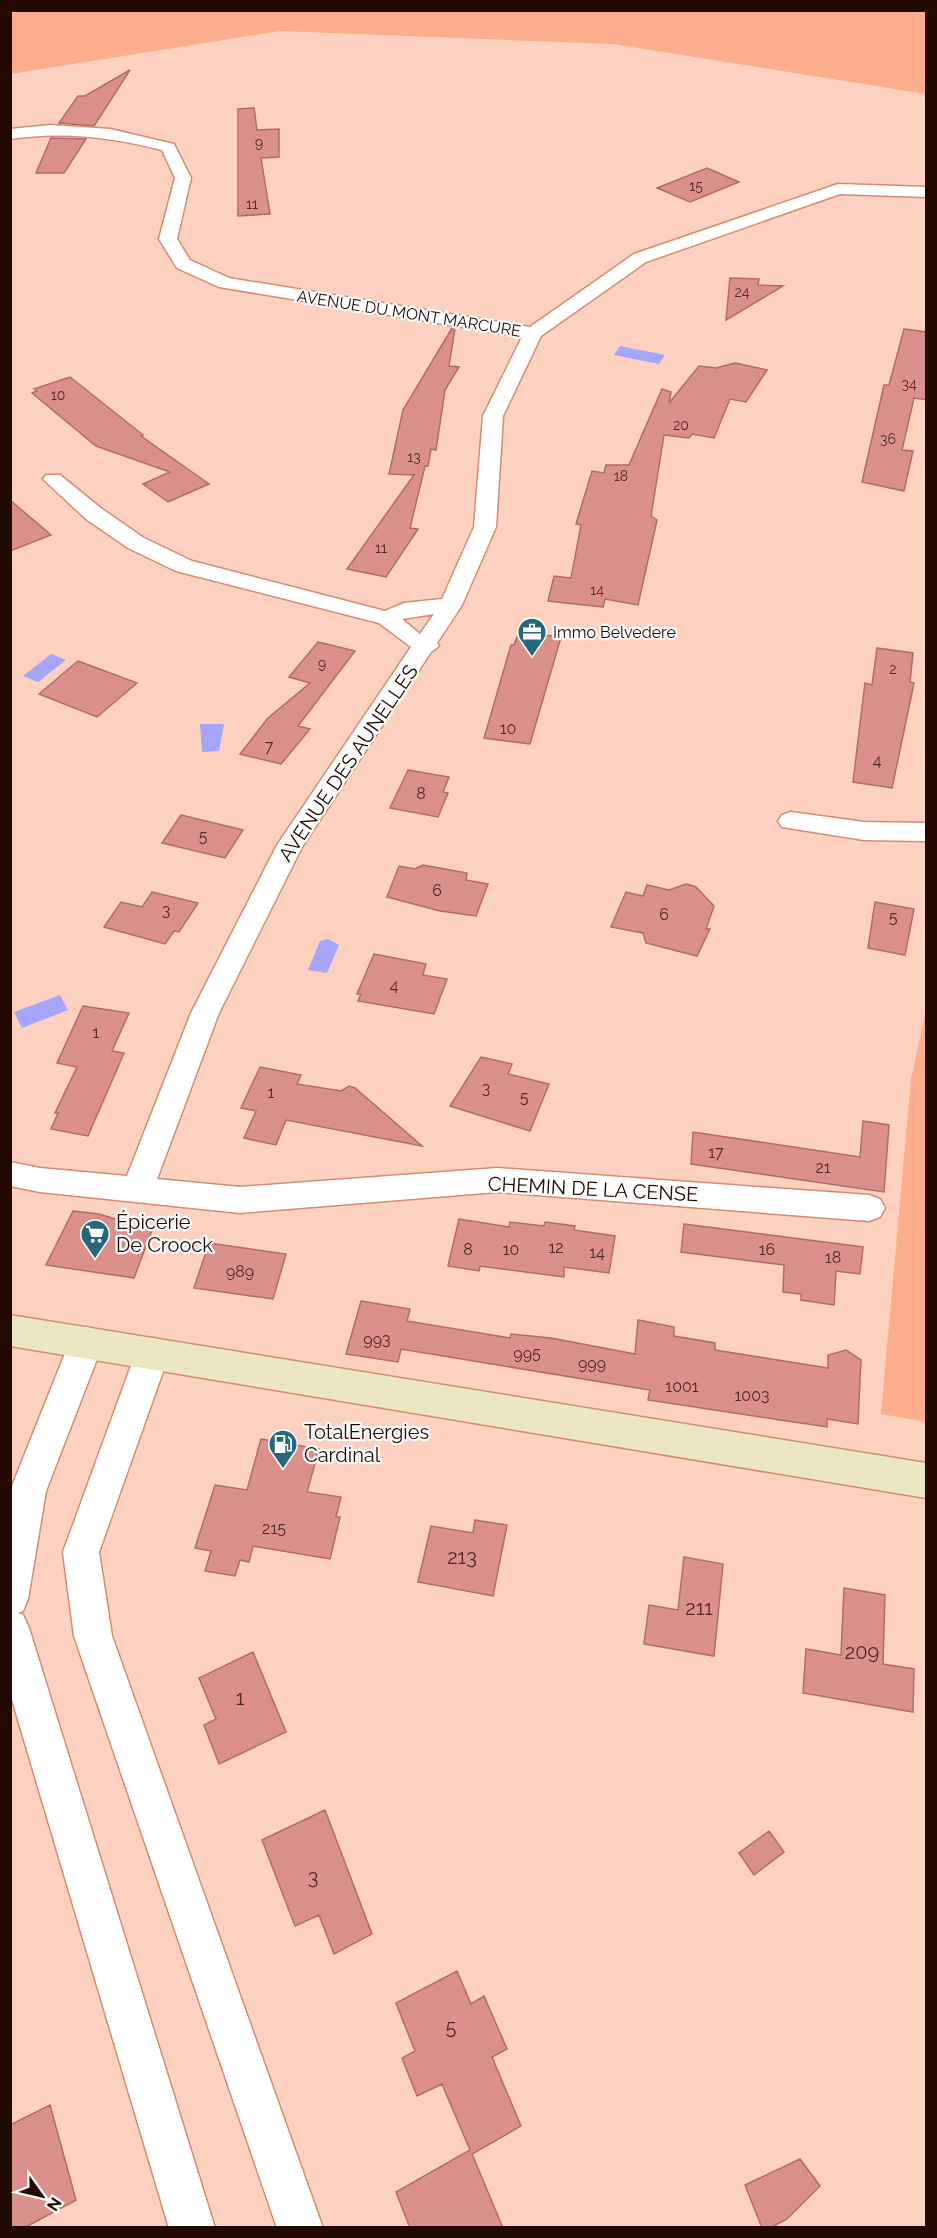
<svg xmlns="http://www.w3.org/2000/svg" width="937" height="2238" viewBox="0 0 937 2238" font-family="Raleway,sans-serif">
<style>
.green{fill:#fcad8c}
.water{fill:#a5a5f9}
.building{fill:#dc908c;stroke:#b36b67;stroke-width:1.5}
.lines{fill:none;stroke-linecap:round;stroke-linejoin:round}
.minor-casing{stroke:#d28d71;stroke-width:3}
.secondary-casing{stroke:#d28d71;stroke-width:3}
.minor{fill:#fff;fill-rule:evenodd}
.secondary{fill:#ebe7c2;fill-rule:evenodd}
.labels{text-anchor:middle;stroke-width:4.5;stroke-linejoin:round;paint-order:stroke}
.far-number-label{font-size:14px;fill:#502b24}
.far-street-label{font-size:16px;fill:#210901;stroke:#fdfdfd}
.far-poi-label{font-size:16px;fill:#210901;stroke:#fdfdfd;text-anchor:start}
.number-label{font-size:16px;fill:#502b24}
.street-label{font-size:20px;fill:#210901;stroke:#fdfdfd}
.poi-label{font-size:20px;fill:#210901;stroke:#fdfdfd;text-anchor:start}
.near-number-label{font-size:20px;fill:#502b24}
</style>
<rect width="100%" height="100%" fill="#fdd1bf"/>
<path class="green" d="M11 10 926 11V94L613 44 280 31 11 74Z
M926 1010V1422L881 1414 911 1079Z"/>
<path class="water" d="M620 346 665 355 659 364 614 355Z
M51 654 66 660 38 682 23 676Z
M200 724H224L219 751 202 752Z
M328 939 339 945 327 973 308 970 320 941Z
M60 995 68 1010 22 1028 14 1012Z"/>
<path class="building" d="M130 70 94 126 59 123 78 96H85Z
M254 108 257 130 279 129V157L261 158 270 214 238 216V109Z
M51 138 86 139 64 173H36Z
M707 168 739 182 690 202 657 188Z
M730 278 759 279 758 285 783 286 726 320Z
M452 328H455L449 366 459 367 445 390 436 450 431 449 428 466H425L410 528 418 529 386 577 347 569 414 475 389 474 403 410Z
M904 329 927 332V400L914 398 902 450 913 451 904 491 862 482 884 385H889Z
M735 363 767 370 746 402 730 399 714 438 692 434 689 438 664 435 651 516 657 520 638 605 605 599 603 607 548 601 554 576 571 578 581 525 576 524 592 471 604 473 606 465H629L662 389 671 392 669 403 699 366 716 368Z
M70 377 143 435 141 436 209 484 168 502 143 484 170 472 96 446 32 393 37 391 34 389Z
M10 500 51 535 10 551Z
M519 632 561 637 530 744 484 738 511 645H514Z
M318 642 355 651 298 726 310 729 281 764 240 754 268 718 310 683 289 677Z
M877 648 913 653 910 682 914 683 892 788 853 782 865 683 872 685Z
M78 661 137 683 97 717 39 694Z
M408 770 449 777 443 792 448 793 438 817 390 808Z
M181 815 243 830 225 858 162 843Z
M423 865 467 873 466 880 488 884 476 916 440 911 387 897 399 866 415 869Z
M686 884 696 887 714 906 706 929H710L697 956 646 943 643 933 611 927 626 892 643 896 647 885 669 890Z
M152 892 198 903 179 932 174 931 165 944 104 927 121 902 142 907Z
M875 902 914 909 905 955 868 948Z
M374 954 426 964 423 975 447 979 434 1014 358 1001 361 994H357Z
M83 1006 129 1013 112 1051 124 1053 88 1136 51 1129 58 1113H55L77 1067 57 1063Z
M481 1057 512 1064 508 1074 549 1084 530 1131 450 1106Z
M260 1067 301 1075 297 1084 341 1091 349 1086 355 1088 422 1146 286 1120 276 1145 244 1138 256 1111 241 1108Z
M863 1121 889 1125 884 1192 691 1164 693 1132 860 1157Z
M73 1211 99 1214 115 1219 121 1226 152 1230 134 1278 46 1265Z
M459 1219 509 1227 510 1222 544 1226 545 1222 575 1226 574 1230 615 1236 609 1273 564 1267V1277L480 1266 479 1271 448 1266Z
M684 1224 863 1247 860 1274 836 1271 834 1305 801 1300V1294L783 1292 784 1265 681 1252Z
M209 1243 286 1254 273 1299 194 1288Z
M361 1301 410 1309 407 1321 510 1338 511 1334 551 1338 635 1354 638 1320 674 1327V1336L715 1343V1350L828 1368V1355L846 1350 861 1360 858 1424 827 1419V1427L648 1400 650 1390 401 1349 398 1362 346 1354Z
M261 1439 319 1449 307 1492 341 1497 336 1517H340L330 1559 253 1546 249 1562 240 1560 235 1576 205 1571 211 1551 195 1548 215 1485 247 1490Z
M475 1520 507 1525 493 1596 418 1582 431 1526 473 1533Z
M684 1557 723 1564 714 1656 644 1644 649 1605 678 1610Z
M844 1588 885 1595 883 1664 914 1669 913 1712 803 1693 806 1649 841 1655Z
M253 1652 286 1732 219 1764 204 1725 216 1719 199 1678Z
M325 1810 372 1934 334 1954 319 1915 295 1926 262 1840Z
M769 1831 784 1852 754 1875 739 1853Z
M457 1971 471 2004 484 1996 507 2049 492 2057 521 2126 472 2154 503 2228H410L396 2192 470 2150 442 2084 417 2096 402 2058 415 2051 396 2003Z
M50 2105 76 2200 24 2228H10V2125Z
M800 2159 820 2186 787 2219 770 2228H762L745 2185Z"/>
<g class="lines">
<g class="minor-casing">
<path id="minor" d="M50 125 110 129 174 144 191 178 177 239 190 260 229 278 530 327 634 254 838 184 926 187V197L840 194 646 262 541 336 503 416 496 527 462 605 437 643 439 646 431 652 302 847 219 1013 157 1179 240 1187 497 1168 869 1195 880 1199 885 1208 880 1217 869 1221 497 1192 240 1213 40 1192 10 1186V1162L40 1168 127 1176 191 1013 277 845 411 647 379 623 176 571 128 548 86 519 43 479 46 475H60L102 509 144 538 192 561 385 611 404 603 442 599 474 527 483 416 522 337 219 287 177 268 159 239 175 178 162 150C111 137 62 131 10 139V129ZM434 614 420 634 402 619Z
M791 812 864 822 926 823V841L864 840 782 827 778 821 782 815Z
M87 1327 99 1331 104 1341 46 1491 28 1599 23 1611 18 1613 23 1615 29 1628 215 2228H169L10 1693V1491L70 1341 75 1331Z
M153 1338 165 1342 170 1352 99 1552 112 1636 323 2228H277L74 1636 63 1552 136 1352 141 1342Z"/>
</g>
<g class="secondary-casing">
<path id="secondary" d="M10 1315 926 1463V1498L10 1346Z"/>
</g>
<use href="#minor" class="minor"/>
<use href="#secondary" class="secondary"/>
</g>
<defs>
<g id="office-pin" transform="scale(1.5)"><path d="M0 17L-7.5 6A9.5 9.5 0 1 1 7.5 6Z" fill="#27677c" stroke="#fdfdfd"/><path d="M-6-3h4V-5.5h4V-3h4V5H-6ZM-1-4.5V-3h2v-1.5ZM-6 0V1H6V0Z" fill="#fff"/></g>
<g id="supermarket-pin" transform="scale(1.5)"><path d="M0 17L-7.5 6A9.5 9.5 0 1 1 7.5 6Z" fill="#27677c" stroke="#fdfdfd"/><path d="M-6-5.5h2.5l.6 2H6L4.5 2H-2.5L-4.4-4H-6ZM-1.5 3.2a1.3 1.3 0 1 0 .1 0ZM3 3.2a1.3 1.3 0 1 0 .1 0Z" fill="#fff"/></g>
<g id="fuel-pin" transform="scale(1.5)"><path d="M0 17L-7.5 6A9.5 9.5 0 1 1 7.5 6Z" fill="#27677c" stroke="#fdfdfd"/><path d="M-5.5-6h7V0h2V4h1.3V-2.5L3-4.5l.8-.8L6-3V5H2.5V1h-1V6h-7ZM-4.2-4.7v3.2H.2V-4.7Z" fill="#fff"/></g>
</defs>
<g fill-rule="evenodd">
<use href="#office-pin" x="532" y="632"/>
<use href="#supermarket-pin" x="95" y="1234"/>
<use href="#fuel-pin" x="283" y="1444"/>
</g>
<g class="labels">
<g class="far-number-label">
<text x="259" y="148">9</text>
<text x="696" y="191">15</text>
<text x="252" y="209">11</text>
<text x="742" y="297">24</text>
<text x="909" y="389">34</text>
<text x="58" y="400">10</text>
<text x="681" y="430">20</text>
<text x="888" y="444">36</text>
<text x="414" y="462">13</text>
<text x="621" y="481">18</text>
<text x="381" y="553">11</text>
<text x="597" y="595">14</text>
<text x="322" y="669">9</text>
<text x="893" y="674">2</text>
</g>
<g class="far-street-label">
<text transform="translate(409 313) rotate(9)" y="6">AVENUE DU MONT MARCURE</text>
</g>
<g class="far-poi-label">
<text x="553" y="638">Immo Belvedere</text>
</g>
<g class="number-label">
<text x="508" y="734">10</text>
<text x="269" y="752">7</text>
<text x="877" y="766">4</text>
<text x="421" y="799">8</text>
<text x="203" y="842">5</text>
<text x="437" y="896">6</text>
<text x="166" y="916">3</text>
<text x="664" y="920">6</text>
<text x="893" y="923">5</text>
<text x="394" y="991">4</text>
<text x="96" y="1038">1</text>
<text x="486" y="1094">3</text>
<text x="271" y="1098">1</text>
<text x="524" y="1103">5</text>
<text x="716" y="1158">17</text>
<text x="823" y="1173">21</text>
<text x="556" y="1253">12</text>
<text x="468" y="1255">8</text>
<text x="511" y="1255">10</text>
<text x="767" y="1255">16</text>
<text x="597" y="1258">14</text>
<text x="833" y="1263">18</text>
<text x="240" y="1277">989</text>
<text x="377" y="1345">993</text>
<text x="527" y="1359">995</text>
<text x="592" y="1369">999</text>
<text x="682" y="1392">1001</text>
<text x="752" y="1401">1003</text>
<text x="274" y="1534">215</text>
</g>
<g class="street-label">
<text transform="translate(348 763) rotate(-56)" y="7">AVENUE DES AUNELLES</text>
<text transform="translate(593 1189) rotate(3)" y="7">CHEMIN DE LA CENSE</text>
</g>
<g class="poi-label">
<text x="116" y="1229">Épicerie<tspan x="116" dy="23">De Croock</tspan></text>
<text x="304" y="1439">TotalEnergies<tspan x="304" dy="23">Cardinal</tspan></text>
</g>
<g class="near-number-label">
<text x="462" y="1564">213</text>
<text x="699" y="1615">211</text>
<text x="862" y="1659">209</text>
<text x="240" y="1705">1</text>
<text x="313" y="1884">3</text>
<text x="451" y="2034">5</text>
</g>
</g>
<rect width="937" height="2238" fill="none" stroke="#210901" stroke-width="24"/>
<g transform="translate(42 2196) rotate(124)" stroke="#fdfdfd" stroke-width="4.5" paint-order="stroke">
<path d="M0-4.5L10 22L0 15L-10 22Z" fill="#210901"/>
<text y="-9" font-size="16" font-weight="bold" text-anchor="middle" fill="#210901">N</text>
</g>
</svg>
